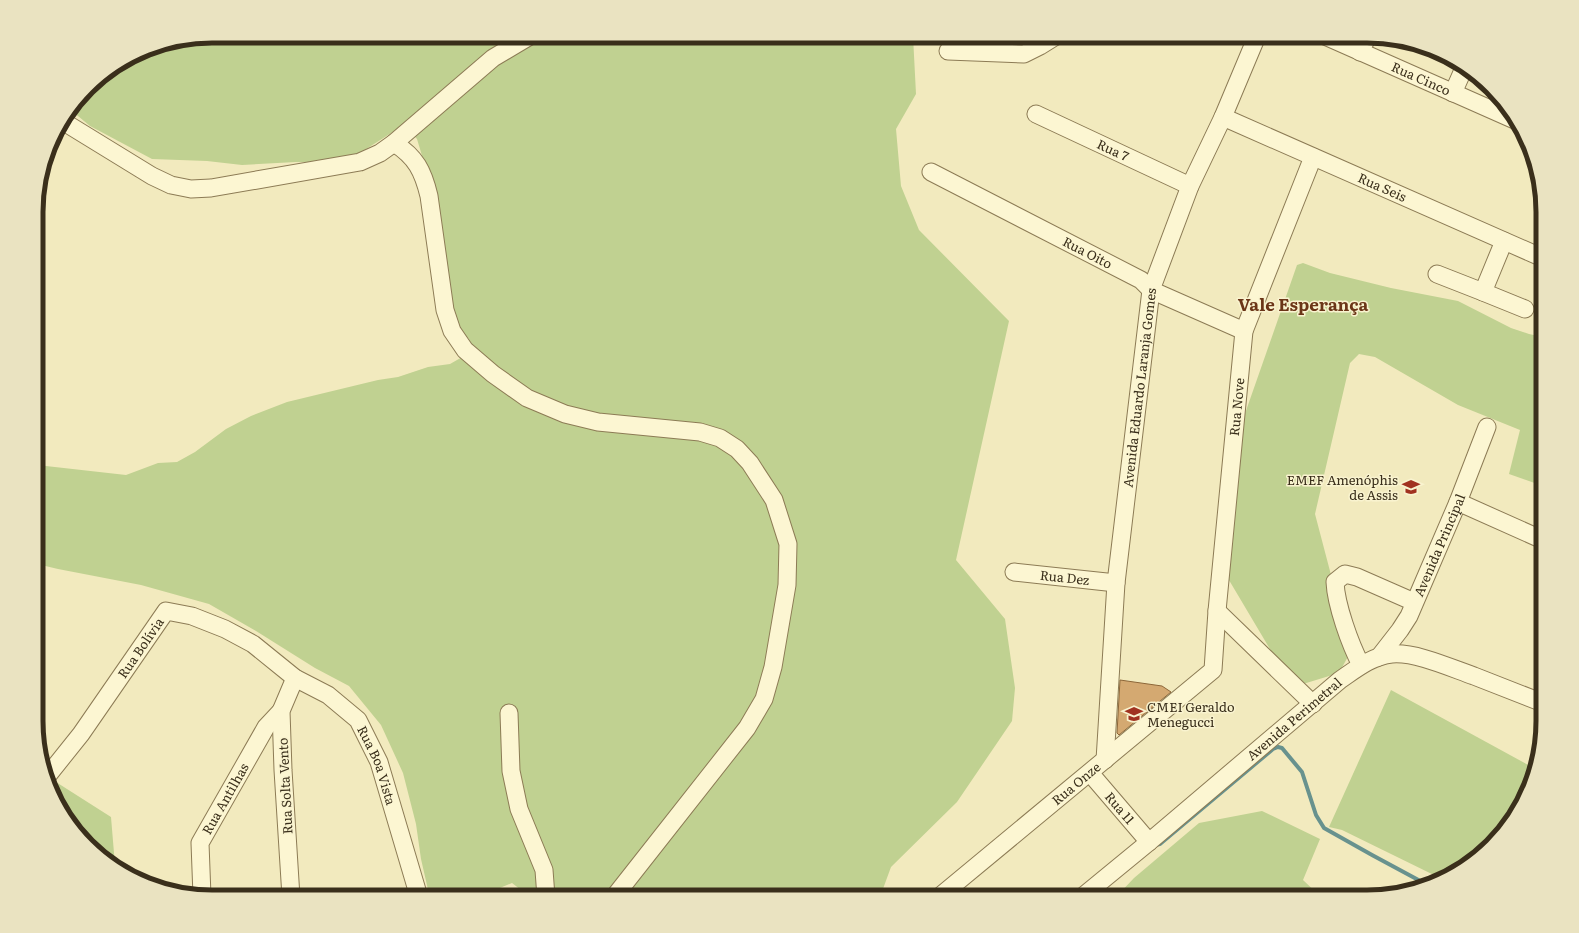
<svg xmlns="http://www.w3.org/2000/svg" width="1579" height="933" viewBox="0 0 1579 933" font-family="Literata,serif">
<style>
.green{fill:#c0d191}
.lines{fill:none;stroke-linecap:round;stroke-linejoin:round}
.stream{stroke:#68928e;stroke-width:4}
.building{fill:#d4a971;stroke:#8d6739}
.minor-casing{stroke:#8c7b55;stroke-width:19}
.minor{stroke:#fcf6d2;stroke-width:17}
.labels{text-anchor:middle;stroke-width:3;stroke-linejoin:round;paint-order:stroke}
.street-label{font-size:13px;fill:#3a2f1b;stroke:#f9f3cf}
.poi-label{font-size:13px;fill:#3a2f1b;stroke:#f9f3cf;text-anchor:end}
.district-label{font-size:17px;font-weight:bold;fill:#6b3517;stroke:#f9f3cf}
.rim{fill:none;stroke:#3a2f1b;stroke-width:5}
</style>
<rect width="100%" height="100%" fill="#f2eabe"/>
<path class="green" d="M212 36H913L916 94 896 129 901 186 919 230 1009 321 956 560 1005 619 1015 688 1012 721 957 802 891 867 880 897H530L512 883 478 897H438L429 894 421 859 416 824 403 773 381 725 349 686 315 668 256 631 209 604 141 585 58 569 37 564V522L44 515H37V465L126 475 158 463 177 462 195 452 226 429 251 416 287 402 378 380 398 377 428 367 450 364 471 352 469 339 449 319 426 169 417 139 408 129 399 128 363 151 338 163 296 162 242 165 207 161 152 159 90 126 72 111 96 80 145 49Z
M1303 263 1330 273 1391 288 1458 301 1511 328 1529 334 1543 337V486L1509 474 1520 430 1458 405 1375 357 1359 354 1350 363 1315 514 1351 651 1339 673 1303 684 1286 676 1223 570 1241 425 1297 265Z
M1391 690 1532 767 1519 809 1491 845 1455 873 1440 878 1342 830 1329 827Z
M56 782 111 817 115 865 66 818 55 790Z
M1262 811 1320 839 1303 880 1321 897H1116L1134 878 1199 823Z"/>
<g class="lines">
<path class="stream" d="M1155 845 1160 844 1273 749 1278 747 1282 748 1302 772 1316 815 1324 828 1372 855 1424 883"/>
</g>
<path class="building" d="M1006 36H1037L1023 43Z
M1120 680 1162 686 1171 692 1119 735 1117 733Z"/>
<g class="lines">
<g class="minor-casing">
<g id="minor">
<path id="s1" d="M1325 36 1517 121"/>
<path d="M948 51 1024 54 1040 46 1056 36"/>
<path d="M1360 52 1368 36"/>
<path d="M1453 93 1464 68"/>
<path id="s2" d="M1036 114 1190 186"/>
<path id="s3" d="M1223 117 1543 258"/>
<path d="M64 122 152 176 171 185 191 189 211 188 360 162 380 153 394 143 493 58 530 36"/>
<path d="M394 143C416 157 423 171 429 196L445 310 452 331 465 350 493 374 527 398 565 414 598 422 700 432 720 438 737 449 750 463 774 500 788 544 787 585 773 667 764 699 747 728 614 897"/>
<path id="s4" d="M931 172 1141 280 1151 290 1244 331"/>
<path d="M1437 274 1483 292 1504 241"/>
<path d="M1483 292 1525 309"/>
<path d="M1458 502 1543 540"/>
<path id="s5" d="M1014 572 1116 583"/>
<path d="M1217 611 1313 704"/>
<path id="s6" d="M1379 657 1400 630 1409 616 1458 502 1487 427"/>
<path d="M1361 665C1350 644 1336 605 1335 582L1345 574 1357 577 1414 602"/>
<path d="M509 713 511 771 519 809 544 870 546 897"/>
<path id="s7" d="M1105 760 1116 583 1151 290 1190 186 1223 117 1257 36"/>
<path id="s8" d="M1090 773 1149 842"/>
<path id="s9" d="M49 774 81 734 166 611 192 616 225 629 253 644 295 678 328 695 358 720 379 762 419 897"/>
<path id="s10" d="M202 896 200 843 266 727 281 711"/>
<path d="M291 897 283 770 281 711 295 678"/>
<path id="s11" d="M939 897 1213 670 1217 611 1244 331 1313 157"/>
<path id="s12" d="M1082 897 1149 842 1340 680C1356 669 1372 656 1392 654 1416 652 1451 668 1474 676 1497 685 1520 694 1543 703"/>
</g>
</g>
<use href="#minor" class="minor"/>
</g>
<defs>
<g id="school-bare" transform="scale(1.38)"><path d="M0-5L7-2L0 1L-7-2ZM-4 1L0 2.5L4 1V4Q0 6-4 4Z" fill="#a13220" stroke="#f9f3cf" stroke-width="2.5" paint-order="stroke"/></g>
</defs>
<g fill-rule="evenodd">
<use href="#school-bare" x="1411" y="487"/>
<use href="#school-bare" x="1134" y="714"/>
</g>
<g class="labels">
<g class="street-label">
<text dy="5" stroke="none"><textPath href="#s1" startOffset="105">Rua Cinco</textPath></text>
<text dy="5" stroke="none"><textPath href="#s2" startOffset="85">Rua 7</textPath></text>
<text dy="5" stroke="none"><textPath href="#s3" startOffset="174">Rua Seis</textPath></text>
<text dy="5" stroke="none"><textPath href="#s4" startOffset="176">Rua Oito</textPath></text>
<text dy="5" stroke="none"><textPath href="#s7" startOffset="374">Avenida Eduardo Laranja Gomes</textPath></text>
<text dy="5" stroke="none"><textPath href="#s11" startOffset="620">Rua Nove</textPath></text>
<text dy="5" stroke="none"><textPath href="#s6" startOffset="128">Avenida Principal</textPath></text>
<text dy="5" stroke="none"><textPath href="#s5" startOffset="51">Rua Dez</textPath></text>
<text dy="5" stroke="none"><textPath href="#s9" startOffset="156">Rua Bolívia</textPath></text>
<text dy="5" stroke="none"><textPath href="#s12" startOffset="277">Avenida Perimetral</textPath></text>
<text dy="5" stroke="none"><textPath href="#s9" startOffset="474">Rua Boa Vista</textPath></text>
<text dy="5" stroke="none"><textPath href="#s11" startOffset="178">Rua Onze</textPath></text>
<text transform="translate(285 786) rotate(-93)" y="5">Rua Solta Vento</text>
<text dy="5" stroke="none"><textPath href="#s10" startOffset="104">Rua Antilhas</textPath></text>
<text dy="5" stroke="none"><textPath href="#s8" startOffset="46">Rua 11</textPath></text>
</g>
<g class="poi-label">
<text x="1398" y="485">EMEF Amenóphis<tspan x="1398" dy="15">de Assis</tspan></text>
<text x="1147" y="712" text-anchor="start">CMEI Geraldo<tspan x="1147" dy="15">Menegucci</tspan></text>
</g>
<g class="district-label">
<text x="1303" y="311">Vale Esperança</text>
</g>
</g>
<path d="M0 0H1579V933H0ZM212 43H1367A169 169 0 0 1 1536 212V721A169 169 0 0 1 1367 890H212A169 169 0 0 1 43 721V212A169 169 0 0 1 212 43Z" fill="#eae3c1" fill-rule="evenodd"/>
<path class="rim" d="M212 43H1367A169 169 0 0 1 1536 212V721A169 169 0 0 1 1367 890H212A169 169 0 0 1 43 721V212A169 169 0 0 1 212 43Z"/>
</svg>
